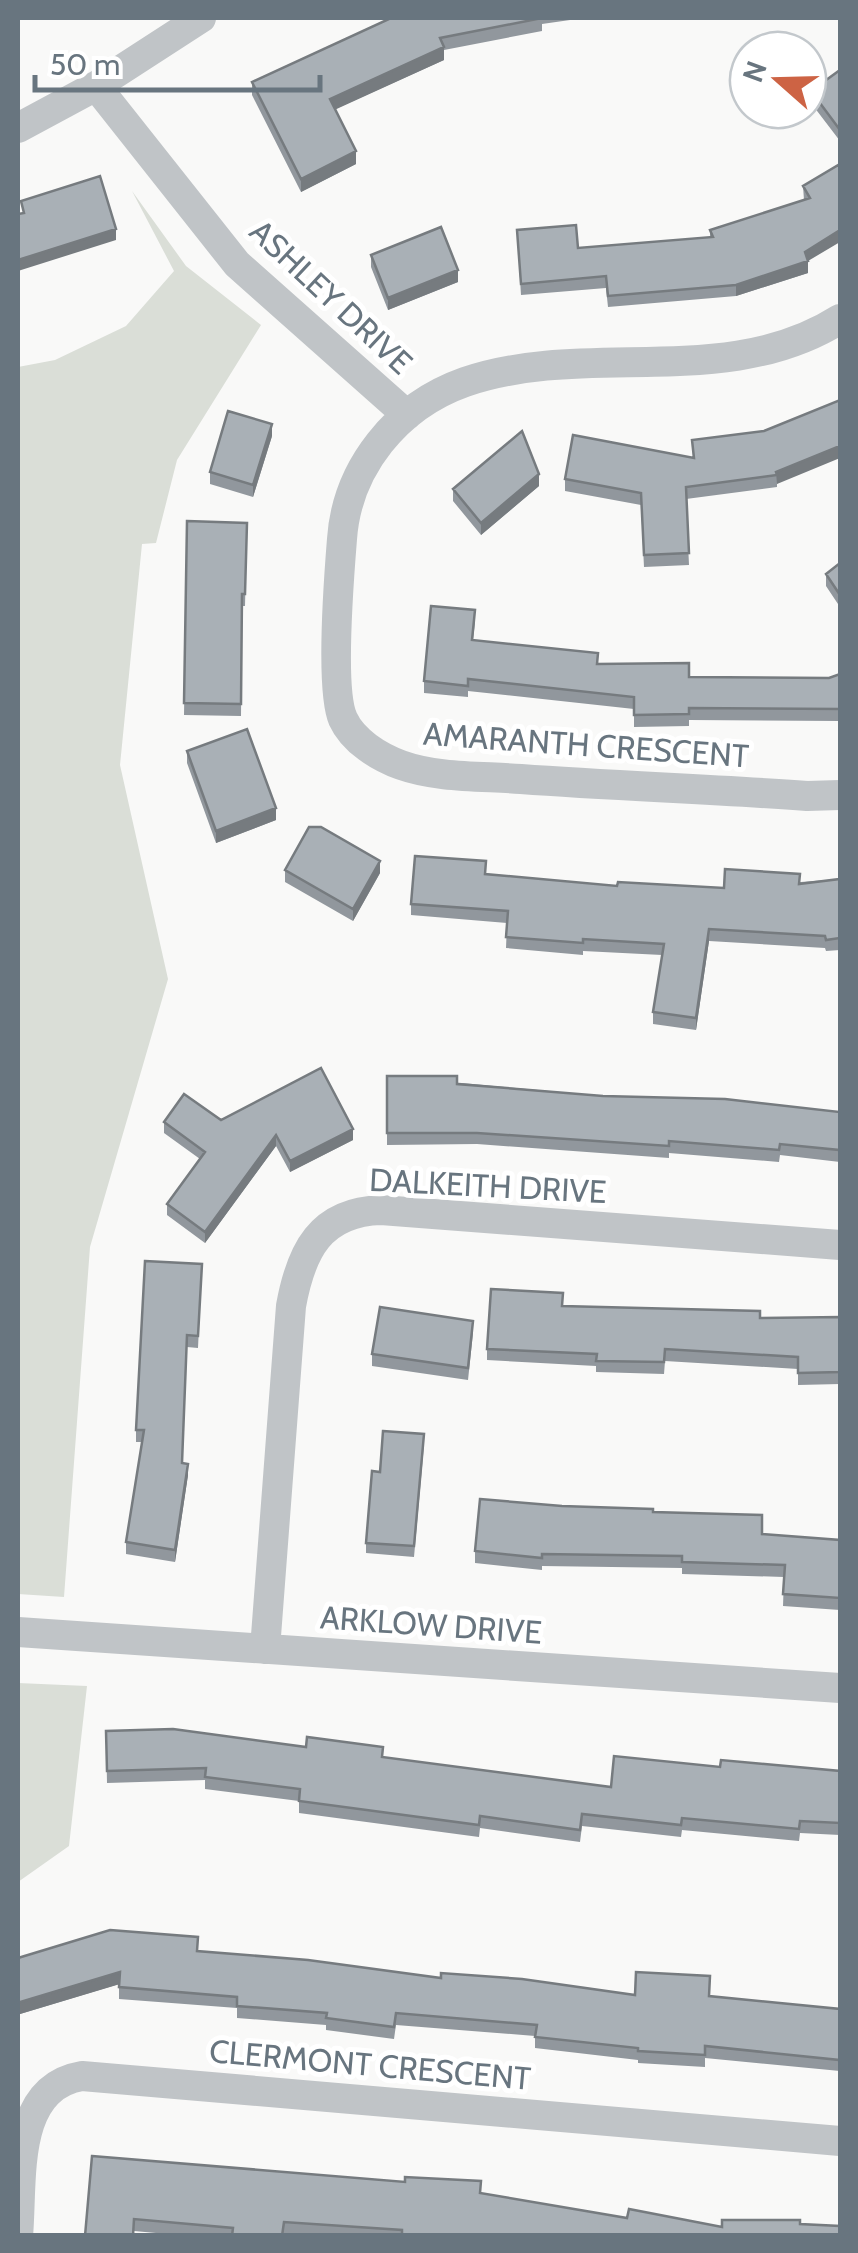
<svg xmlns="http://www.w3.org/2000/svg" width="858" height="2253" viewBox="0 0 858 2253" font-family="Cabin,sans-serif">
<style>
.green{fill:#daded7}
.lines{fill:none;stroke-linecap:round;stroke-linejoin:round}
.street{stroke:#c0c4c7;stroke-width:30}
.wall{fill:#91979d}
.shaded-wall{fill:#767b7f}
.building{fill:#a9b0b6;stroke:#767b7f;stroke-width:2.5}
.labels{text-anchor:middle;stroke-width:10;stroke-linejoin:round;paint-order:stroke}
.street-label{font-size:32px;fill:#68757f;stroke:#fff}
</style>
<rect width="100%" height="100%" fill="#f9f9f8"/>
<path class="green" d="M132 191 186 266 261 325 177 460 156 543 142 544 120 765 168 979 90 1247 64 1597 18 1594V367L55 360 126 326 174 271Z
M18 1683 87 1686 69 1846 18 1882Z"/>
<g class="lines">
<path class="street" d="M96 86 237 264 407 415
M18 128 96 86 201 18
M840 319C727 391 588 340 465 382 397 406 347 467 342 539 339 576 330 690 343 719 353 741 379 757 401 765 437 778 482 776 521 779 616 786 712 789 807 796L840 795
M18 1632 840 1688
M265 1649 291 1306C301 1251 320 1212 381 1210L840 1245
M18 2236C23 2181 11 2088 82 2076L840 2141"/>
</g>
<path class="wall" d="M391 18H584L542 24V31L444 50V60L335 109 356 164 301 192 252 95V82Z
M840 70V141L811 103V91Z
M840 164 808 261V273L736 296 608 307 606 288 521 295 517 230 578 248 710 237V230L804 200 803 186Z
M371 255 458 282 388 310 371 267Z
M840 400 777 484V487L686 499 689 565 644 567 641 505 565 491V479L693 458 692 440 764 431Z
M272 436 253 497 210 484V472Z
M539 486 481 535 453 501V489Z
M187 521 247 523 245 606H242L241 716 184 715Z
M840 563V607L826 586V574Z
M475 622 473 640 598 664 689 677 829 678 840 674V721L689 720V726L634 727V709L468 691V697L424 693V681Z
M187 751 276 820 216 843 187 763Z
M285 870 380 873 353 921 285 882Z
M486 874 617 886 724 888 840 879V950L826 951 825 948 709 941 696 1030 653 1024V1012L662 955 583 951V955L506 948 507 923 411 915V904Z
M387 1076 603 1096 840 1112V1162L780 1155 779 1162 669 1153V1158L477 1144 387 1145Z
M221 1120 353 1140 290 1172 276 1146 205 1243 167 1215V1204L200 1159 164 1133V1122Z
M202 1264 198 1348 187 1347 182 1463 188 1475 175 1562 126 1554V1542L142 1442H136V1430Z
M563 1306 760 1318 840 1317V1384L798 1385V1369L665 1361 664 1374 596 1372V1366L487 1360V1349Z
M473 1333 468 1380 372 1366V1354Z
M424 1445 414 1557 366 1553V1543L380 1472Z
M562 1506 653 1512 762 1534 840 1540V1610L783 1606 784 1577 682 1574V1568L542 1566V1570L475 1563V1551Z
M106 1731 383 1757 611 1787 720 1767 840 1771V1835L800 1833 799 1841 682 1830 681 1837 582 1826 580 1842 480 1828 479 1837 299 1813V1801L205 1789V1780L107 1783Z
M198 1951 441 1978 635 1995 709 1996 840 2009V2071L705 2058V2067L638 2063V2060L535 2048V2036L396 2025 394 2039 326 2030V2025L237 2018V2008L119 1999V1984L20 2014 18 1958Z
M92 2156 481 2193 627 2218 722 2227 800 2224 840 2236H304L284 2234V2236H189L134 2231V2236H85Z"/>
<path class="shaded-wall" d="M444 47V60L330 112V99Z
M356 151V164L301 192V179Z
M116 229V240L18 271V260Z
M840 230V242L808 261V273L736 296V285Z
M458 270V282L388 310V298Z
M272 424V436L253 497V485Z
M840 446V458L777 484 776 472Z
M539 474V486L481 535V523Z
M276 808V820L216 843V831Z
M380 861V873L353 921V909Z
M709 929V941L696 1030V1018Z
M353 1129V1140L290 1172V1161Z
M276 1135V1146L205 1243V1232Z
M188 1464V1475L175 1562V1550Z
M120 1972V1984L20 2014 18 2017V2005L20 2002Z"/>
<path class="building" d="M391 18H542L440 38 444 47 330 99 356 151 301 179 252 82Z
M840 70V130L811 91Z
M840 164V230L805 252 808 261 736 285 608 296 606 276 521 284 517 230 576 225 578 248 713 237 710 230 810 198 803 186Z
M100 176 116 229 18 260V214L24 213 21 201Z
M441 227 458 270 388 298 371 255Z
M840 400V446L776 472 777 475 686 487 689 553 644 555 641 493 565 479 573 435 694 458 692 440 764 431Z
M228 411 272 424 253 485 210 472Z
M522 431 539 474 481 523 453 489Z
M187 521 247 523 245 594H242L241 704 184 703Z
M840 563V595L826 574Z
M431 606 475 610 472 640 598 653 597 664 689 663V677L829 678 840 674V709L689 708V714L634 715V697L468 679V686L424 681Z
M247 729 276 808 216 831 187 751Z
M309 827H321L380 861 353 909 285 870Z
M415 856 486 861 485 874 617 886 618 882 724 888 725 869 800 874 799 884 840 879V938L826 940 825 936 709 929 696 1018 653 1012 664 944 583 939V943L506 937 508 911 411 904Z
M321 1068 353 1129 290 1161 276 1135 205 1232 167 1204 205 1152 164 1122 184 1094 221 1120Z
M387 1076H457V1084L603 1096 725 1099 840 1112V1150L780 1144 779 1150 669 1141V1146L477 1133H387Z
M145 1261 202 1264 198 1336 187 1335 182 1463 188 1464 175 1550 126 1542 144 1430H136Z
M491 1289 563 1293 562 1306 760 1311V1318L840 1317V1372L798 1373V1357L665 1349 664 1362 596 1361 597 1354 487 1349Z
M380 1307 473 1321 468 1368 372 1354Z
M383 1431 424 1434 414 1546 366 1543 372 1471 380 1472Z
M480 1499 562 1506 653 1509V1512L762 1515V1534L840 1540V1598L783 1594 785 1565 682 1562V1556L542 1554V1558L475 1551Z
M173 1729 306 1747 307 1737 383 1747 382 1757 611 1787 614 1756 720 1767 721 1760 840 1771V1823L800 1821 799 1829 682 1818 681 1825 582 1814 580 1830 480 1816 479 1825 299 1801 300 1789 205 1777 206 1768 107 1771 106 1731Z
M110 1930 198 1937 197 1951 308 1960 441 1978V1973L522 1979 635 1995 636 1972 710 1976 709 1996 840 2009V2060L705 2046V2055L638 2051V2048L535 2037 537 2025 396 2013 394 2027 326 2018 327 2013 237 2006V1997L119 1987 120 1972 20 2002 18 2005V1958Z
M92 2156 405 2182V2177L481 2181 480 2193 627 2218 629 2209 722 2227V2220H800V2224L840 2226V2236H402V2230L284 2222 282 2236H232L233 2228 134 2219 133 2236H85Z"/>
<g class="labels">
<g class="street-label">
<text transform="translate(331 297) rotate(43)" y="11">ASHLEY DRIVE</text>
<text transform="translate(586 745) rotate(4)" y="11">AMARANTH CRESCENT</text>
<text transform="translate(488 1186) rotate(3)" y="11">DALKEITH DRIVE</text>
<text transform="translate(431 1625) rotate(4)" y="11">ARKLOW DRIVE</text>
<text transform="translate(370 2065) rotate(5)" y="11">CLERMONT CRESCENT</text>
</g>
</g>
<rect width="858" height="2253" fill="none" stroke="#68757f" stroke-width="40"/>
<g transform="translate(778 80) rotate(290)"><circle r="48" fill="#ffffff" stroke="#c3c8cc" stroke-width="2.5"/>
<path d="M0-8L18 38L0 25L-18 38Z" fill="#cd6344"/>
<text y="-15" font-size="28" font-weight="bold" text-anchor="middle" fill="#68757f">N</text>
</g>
<path d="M35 75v15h285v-15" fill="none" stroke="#68757f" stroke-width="5"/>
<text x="50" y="75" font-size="30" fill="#68757f" stroke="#ffffff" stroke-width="8" paint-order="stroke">50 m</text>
</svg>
